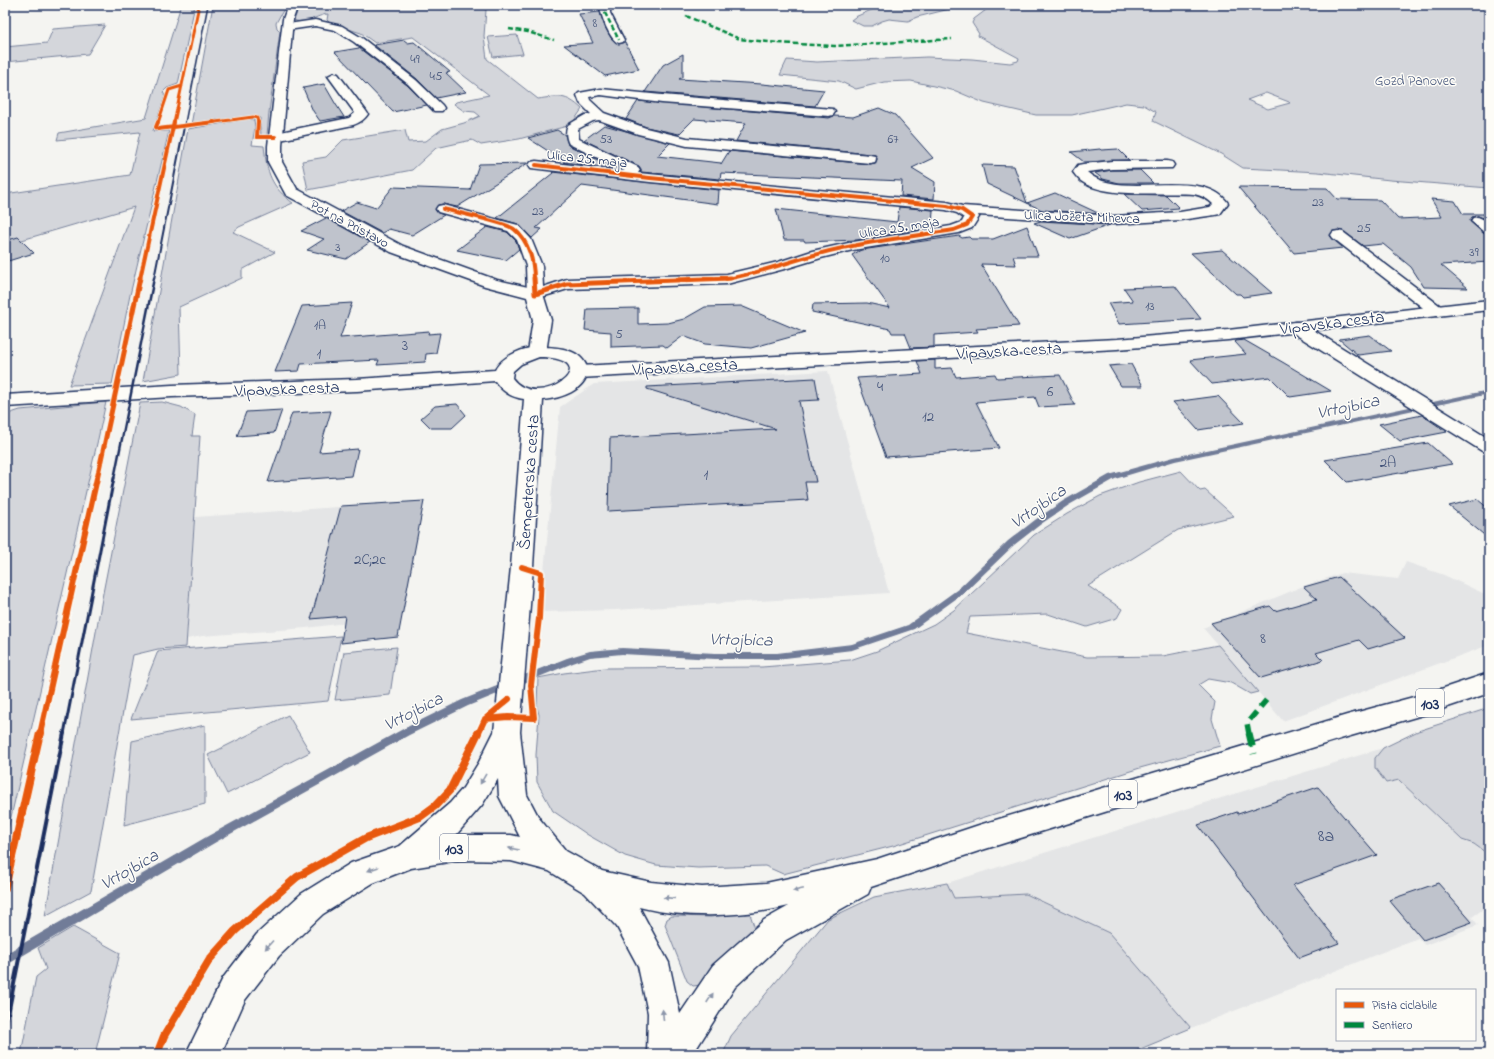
<svg xmlns="http://www.w3.org/2000/svg" width="1494" height="1059" viewBox="0 0 1494 1059" font-family="'Indie Flower',sans-serif">
<style>
.built{fill:#e4e5e6}
.green{fill:#d4d6db;stroke:#78829c;fill-rule:evenodd}
.lines{fill:none;stroke-linecap:round;stroke-linejoin:round}
.stream{fill:#717c98;fill-rule:evenodd}
.building{fill:#bfc3cc;stroke:#1b2f5e}
.minor-casing{stroke:#1b2f5e;stroke-width:3}
.tertiary-casing{stroke:#1b2f5e;stroke-width:3}
.secondary-casing{stroke:#1b2f5e;stroke-width:3}
.primary-casing{stroke:#1b2f5e;stroke-width:3}
.minor{fill:#fdfcf7;fill-rule:evenodd}
.tertiary{fill:#fdfcf7;fill-rule:evenodd}
.secondary{fill:#fdfcf7;fill-rule:evenodd}
.primary{fill:#fdfcf7;fill-rule:evenodd}
.rail-far4{stroke:#1b2f5e;stroke-width:1.5}
.rail-far3{stroke:#1b2f5e;stroke-width:2}
.rail-far2{stroke:#1b2f5e;stroke-width:2.5}
.rail-far1{stroke:#1b2f5e;stroke-width:3}
.rail{stroke:#1b2f5e;stroke-width:4}
.quiet-far2{stroke:#00873e;stroke-width:2.5;stroke-dasharray:5 2.5;stroke-linecap:butt}
.quiet-far1{stroke:#00873e;stroke-width:5.5;stroke-dasharray:10 5.5;stroke-linecap:butt}
.quiet{stroke:#00873e;stroke-width:7;stroke-dasharray:14 7;stroke-linecap:butt}
.cycleway-far4-casing{stroke:#fdfcf7;stroke-width:4.5}
.cycleway-far3-casing{stroke:#fdfcf7;stroke-width:5.5}
.cycleway-far2-casing{stroke:#fdfcf7;stroke-width:7}
.cycleway-far1-casing{stroke:#fdfcf7;stroke-width:9}
.cycleway-casing{stroke:#fdfcf7;stroke-width:10}
.cycleway-far4{stroke:#e8590c;stroke-width:3}
.cycleway-far3{stroke:#e8590c;stroke-width:4}
.cycleway-far2{stroke:#e8590c;stroke-width:5}
.cycleway-far1{stroke:#e8590c;stroke-width:6}
.cycleway{stroke:#e8590c;stroke-width:8}
.oneway{fill:#8c96aa}
.labels{text-anchor:middle;stroke-width:3;stroke-linejoin:round;paint-order:stroke}
.far-number-label{font-size:13px;fill:#44547a}
.far-park-label{font-size:14px;fill:#49597d;stroke:#fdfcf7}
.far-street-label{font-size:14px;fill:#1b2f5e;stroke:#fdfcf7}
.number-label{font-size:15px;fill:#44547a}
.shield{fill:#fdfcf7;stroke:#5f6c8c;stroke-width:1}
.shield-label{font-size:16px;font-weight:bold;fill:#1b2f5e}
.street-label{font-size:17px;fill:#1b2f5e;stroke:#fdfcf7}
.water-label{font-size:18px;font-style:italic;fill:#46567b;stroke:#fdfcf7}
.near-number-label{font-size:18px;fill:#44547a}
</style>
<rect width="100%" height="100%" fill="#f4f4f1"/>
<filter id="ink" filterUnits="userSpaceOnUse"><feTurbulence type="fractalNoise" baseFrequency=".025" numOctaves="2"/><feDisplacementMap in="SourceGraphic" scale="8" xChannelSelector="R" yChannelSelector="G"/><feConvolveMatrix kernelMatrix="1 2 1 2 8 2 1 2 1" color-interpolation-filters="sRGB"/></filter>
<g filter="url(#ink)">
<path class="built" d="M828 371 889 593 615 610 540 612 560 407 594 384Z
M424 501 404 612 401 616 306 628 202 636 187 639 195 517Z
M1406 562 1444 575 1489 596V645L1283 721 1203 628 1301 587 1342 573 1398 579Z
M1383 748 1375 758V768L1386 783 1399 780 1462 840 1474 844 1489 855V905L1472 917 1478 925 1425 945 1418 938 1191 1028 1109 933 1026 894 954 898 947 883Z"/>
<path class="green" d="M181 5H195L178 84 167 88 163 92 165 96 153 131H169L130 295 112 384 69 385 134 207 5 245V194L130 175 140 132 57 140 59 133 146 118Z
M213 5H286L276 23 277 28 280 31 269 112 267 135 261 136 260 118 257 117 215 120 191 125Z
M300 5H479L486 10 484 36 487 59 538 99C558 96 566 94 582 109L571 125 519 139 481 145 472 140 436 148 412 170 308 190 302 161 326 157 343 140 405 130 408 142 426 141 442 129 464 123 480 116 475 112 464 111 454 104 456 102 489 95 413 37 375 43 361 33 330 23 327 20 328 14C316 15 306 26 294 20Z
M883 5H1489L1488 65 1489 188 1390 180 1318 172 1243 168 1221 154 1153 121 1156 112 1144 105 1126 103 1072 115H1036L984 103 956 91 911 81 884 82 856 89 839 81 780 75 787 60 817 62 927 57 972 59 1010 63 1018 61 1019 58 978 36 979 34 972 23 974 19 986 10 954 8 917 17 908 21 889 19 882 21 872 26H863L851 20 855 17ZM1266 93 1289 102 1290 103 1268 109 1247 100Z
M105 25 88 54 5 62V47L47 43 53 29Z
M517 35 523 54 493 57 488 37Z
M248 119 254 120 255 127 252 145 264 146C267 173 271 187 293 203L239 227 233 232 275 252 242 270V278L179 307 181 374 143 381 188 129Z
M106 402 98 439 5 843V415L20 410Z
M162 402 181 407 195 415 192 436H200L186 647 158 649 133 655 91 891 45 916 103 593 140 403Z
M1181 471 1200 491 1205 490 1234 516 1178 530 1088 586 1122 609 1117 618 1087 627 1048 614 970 617 966 633 1087 657 1163 656 1218 645 1258 692 1250 694 1231 683 1208 679 1198 685 1215 702 1212 719 1220 746 1140 768 893 846 783 874 765 866 698 868 656 865 625 856 588 835 553 811 537 782 536 755 539 715 537 706 538 678 564 673 605 668 762 667 850 660 877 651 902 639 934 624 954 610 1034 535 1067 514 1100 496 1139 482Z
M341 636 328 701 131 719 158 651Z
M397 647 390 695 335 700 344 652Z
M1489 708V855L1474 844 1462 840 1399 780 1386 783 1375 768V758L1383 748 1418 731Z
M288 715 310 752 227 794 208 755Z
M205 725V804L124 825 132 741Z
M947 883 954 898 1026 894 1109 933 1191 1028 1128 1054H723L731 1036 828 919 874 897Z
M749 911 755 929 701 985 693 986 687 981 665 925 667 919 672 916 711 917Z
M73 927 120 953 95 1054H21L36 977 46 969 38 948Z"/>
<g class="lines">
<path class="stream" d="M1489 390V394L1175 461 1115 479 1069 505 1041 524 1014 545 964 593 914 629 852 650 777 659H715L622 654 590 657 573 663 468 706 409 735 216 842 5 966V954L208 836 403 729 462 700 567 658 590 651 622 648 715 653H777L852 644 908 625 958 589 1008 541 1035 520 1063 501 1109 475 1174 457Z"/>
</g>
<path class="building" d="M600 12 605 27 611 38 618 44 625 42 639 69 605 76 564 45 593 43 579 14Z
M404 40 408 43 414 42 450 72 446 73 466 92 436 98 417 79 374 45Z
M359 48 407 85 427 105 393 112 335 52Z
M683 54V77L679 79 762 84 824 90 815 106 645 92 663 65Z
M324 84 335 103 344 117 320 121 313 111 303 88Z
M638 101 829 118 834 116 853 117 879 108 895 115 933 158 912 168 935 182 934 199 901 196 902 181 721 173 720 179 641 172V169L639 166 584 140 604 125 670 143 657 156 721 163V164L729 151 870 164 875 163 877 159 875 155 870 154 736 141 746 123 694 119 679 134 646 127 626 119Z
M557 130 565 135 568 145 616 169 563 162H565L528 138Z
M1100 149 1101 150 1118 149 1129 160 1084 162 1071 152Z
M528 163 457 207 443 204 438 205 435 210 438 213 444 215 412 235 389 229 382 233 341 211 357 202 376 208 393 187 470 190 479 164Z
M982 165 1014 166 1027 203 987 184Z
M1112 170H1140L1153 183H1119L1103 179 1095 173Z
M552 172 719 190 718 204 582 186 536 228 542 229 532 238 518 224 497 218 553 173Z
M1238 187 1327 188 1337 199 1380 200 1398 219 1442 217 1431 199 1455 201 1463 214H1489V220L1478 216 1472 217 1470 221 1483 233 1489 234V262L1441 265 1468 288 1424 287 1411 267 1383 244 1363 246 1343 231H1333L1330 236 1343 248 1294 253Z
M1055 193 1100 214 1042 210 1027 203Z
M1124 194 1166 195 1179 208 1142 211Z
M899 207 933 210 932 228 857 240 805 242 804 240H784L776 209 897 222Z
M326 218 370 242 346 259 307 250 324 239 301 231Z
M1041 221 1110 225 1070 239 1034 223Z
M1027 226 1038 256H1013L1016 265 981 264 1019 326 976 329 978 332 934 335V347L911 348 905 333H892L890 329 812 312 813 304 867 303 890 308 852 255 861 250 959 236 962 238 969 237 971 239H993Z
M487 227 507 232 516 241 519 249 506 260 457 250Z
M18 237 34 253 5 262V241Z
M1222 250 1272 293 1243 297 1240 294H1236L1191 253Z
M1175 286 1201 319 1119 324 1108 303 1133 301 1124 288Z
M352 303 340 338 429 331 428 334 440 333 436 353 426 354 425 362 377 365 379 360 301 364 299 371 275 372 302 306Z
M741 306 805 333 751 348 705 344 683 336 667 348 663 345 611 347V332L585 330 587 309 638 308V324L668 323 684 319 705 307Z
M1370 335 1391 351 1358 355 1339 339Z
M1244 340 1284 363 1331 391 1290 397 1270 377 1212 384 1190 360 1246 354 1235 342 1236 341Z
M935 360V369L952 368 956 377 995 374 997 378 1060 375 1075 405 1039 407 1035 397 976 402 999 448 886 457 857 378 922 374 917 361Z
M1131 364 1143 386H1121L1109 366Z
M815 378 819 400 799 401 816 482H805L808 500 608 511 610 438 776 429 647 389V387Z
M1218 396 1244 423 1198 430 1173 402Z
M457 404 466 415 452 428H431L421 418 435 406Z
M282 410 274 433 237 436 246 412Z
M331 411 319 452 358 449 352 476 268 482 292 413Z
M1422 415 1447 432 1400 441 1379 424Z
M1428 443 1452 464 1347 482 1325 460Z
M1477 499 1489 509V539L1449 506Z
M424 501 398 637 341 643 345 616 311 619 341 506Z
M1339 577 1405 638 1368 649 1359 640 1316 653 1323 660 1261 678 1211 623 1270 606 1275 611 1317 599 1304 587Z
M1318 787 1377 855 1293 885 1339 943 1299 958 1198 825 1237 812 1238 814Z
M1438 883 1472 922 1423 940 1389 900Z"/>
<g class="lines">
<g class="minor-casing">
<path id="minor" d="M600 5H610V13L624 40 623 42 619 43C610 41 600 14 600 5Z
M315 20 342 26 362 38 416 80 442 105 444 108 442 111H434L408 84 354 42 335 30 315 26 288 30 283 27 288 24Z
M334 73 338 74 366 111 368 114C365 119 359 123 353 125L275 141 271 140 269 137 271 134 349 118 355 113 328 76Z
M601 89 662 95 833 109 835 112 833 115 829 116 662 103 601 95 589 97 590 100 604 113 646 128 687 138 870 155 875 156 876 159 875 162 870 163 687 146 638 134 599 120 593 121 578 129 579 139 638 167 640 170 638 173 947 202 962 206 1114 216 1180 212 1210 207 1213 204C1207 198 1202 196 1194 194 1165 192 1108 198 1084 183 1080 181 1076 176 1073 172L1078 165 1083 164 1112 161H1167L1172 162 1174 165 1172 168 1112 169 1087 172C1119 202 1201 165 1228 203L1220 214 1215 215 1180 220 1114 224 978 215 979 217 972 228 959 233 853 250 821 258 788 268 727 284 568 289 535 299 529 297 527 294 526 266 517 240 508 231 438 212 436 209 438 206 443 205 518 225 531 239 542 266 543 287 567 279 727 274 778 262 812 251 853 242 951 226 962 222 964 218 957 213 946 210 650 182 531 168 529 165 531 162 536 161 625 171 569 144C566 139 565 130 568 125L585 115 591 114 580 103 577 95 579 93Z
M1478 217 1489 222V233L1484 232 1471 221 1473 218Z
M1338 231 1343 232 1443 308 1445 311 1443 314 1437 316 1431 314 1333 238 1331 235 1333 232Z
M1296 322 1302 323 1489 439V453L1482 451 1290 331 1288 327 1290 323Z"/>
</g>
<g class="tertiary-casing">
<path id="tertiary" d="M288 5H298L293 19 282 146V162L297 189 403 246 497 280 541 290 543 294 551 320 546 352 543 356 537 357 531 356 528 352 533 320 527 297 485 286 391 252 286 195 268 162V146L283 19Z"/>
</g>
<g class="secondary-casing">
<path id="secondary" d="M1489 300V310L1228 340 1117 349 579 378 572 376 570 372 572 368 579 366 1117 339 1228 330Z"/>
</g>
<g class="primary-casing">
<path id="primary" d="M540 347C559 347 582 349 588 370 585 391 561 398 543 400L533 567 520 732 527 795 539 818 566 851 602 871 651 882 702 887 766 883 877 859 979 825 1347 715 1432 692 1489 673V693L1433 712 1347 737 979 851 871 887 868 894 786 940 735 987 693 1054H647L648 1013 638 966 617 927 585 893 549 871 511 861 461 860 411 868 373 883 323 914 279 956 245 1000 221 1054H186L223 978 257 934 301 894 351 863 400 846 450 803 463 788 479 762 494 732 511 567 524 399C511 397 503 392 495 381L357 391 172 397 5 407V395L172 385 357 379 495 370C502 356 524 347 540 347ZM539 357C611 358 538 414 512 378L513 371 521 364ZM498 779 499 796 520 837 511 835H456L482 805ZM789 906 764 920 713 965 680 1014 669 963 639 907C687 919 741 917 789 906Z"/>
</g>
<use href="#minor" class="minor"/>
<use href="#tertiary" class="tertiary"/>
<use href="#secondary" class="secondary"/>
<use href="#primary" class="primary"/>
<path class="rail-far4" d="M185 123 208 5"/>
<path class="rail-far3" d="M154 279 185 122"/>
<path class="rail-far2" d="M114 479 154 278"/>
<path class="rail-far1" d="M64 734 114 478"/>
<path class="rail" d="M5 1029 64 733"/>
<path class="quiet-far2" d="M605 5V13L619 40
M686 16 740 39 778 43 834 46 952 39
M509 29 528 32 554 40"/>
<path class="quiet-far1" d="M1249 734 1247 723 1268 698"/>
<path class="quiet" d="M1249 733 1254 754"/>
<g class="cycleway-far4-casing">
<path id="cycleway-far4" d="M158 123 169 90 182 86
M174 123 199 5
M208 123 253 117 257 118 258 123"/>
</g>
<g class="cycleway-far3-casing">
<path id="cycleway-far3" d="M158 122 156 127 158 129 214 122
M258 122 257 137H275
M536 165 650 178 947 206 962 210 972 217 967 225 954 230C909 237 862 242 818 254 787 262 757 274 726 279
M443 209C456 212 507 223 514 229 529 241 534 262 534 279
M140 279 174 122"/>
</g>
<g class="cycleway-far2-casing">
<path id="cycleway-far2" d="M534 278 535 294 567 284 731 278
M97 479 140 278"/>
</g>
<g class="cycleway-far1-casing">
<path id="cycleway-far1" d="M485 719 508 717 534 718 531 685 539 618 541 573 522 567
M40 734 97 478
M478 734 485 719 509 699"/>
</g>
<g class="cycleway-casing">
<path id="cycleway" d="M5 888 40 733
M157 1054 164 1036 210 959 235 931 297 877 366 838 420 817 435 806 450 790 478 733"/>
</g>
<use href="#cycleway-far4" class="cycleway-far4"/>
<use href="#cycleway-far3" class="cycleway-far3"/>
<use href="#cycleway-far2" class="cycleway-far2"/>
<use href="#cycleway-far1" class="cycleway-far1"/>
<use href="#cycleway" class="cycleway"/>
</g>
<defs><path id="oneway-solid" d="M-6-.8H1V-3.2L6.5 0L1 3.2V.8H-6Z"/></defs>
<g class="oneway">
<use href="#oneway-solid" transform="translate(483 779) rotate(120)"/>
<use href="#oneway-solid" transform="translate(514 849) rotate(-169)"/>
<use href="#oneway-solid" transform="translate(373 869) rotate(160)"/>
<use href="#oneway-solid" transform="translate(798 890) rotate(168)"/>
<use href="#oneway-solid" transform="translate(669 898) rotate(-175)"/>
<use href="#oneway-solid" transform="translate(269 945) rotate(132)"/>
<use href="#oneway-solid" transform="translate(710 998) rotate(-57)"/>
<use href="#oneway-solid" transform="translate(663 1015) rotate(-95)"/>
</g>
</g>
<g class="labels">
<g class="far-number-label">
<text x="595" y="27">8</text>
<text x="415" y="63">49</text>
<text x="436" y="80">45</text>
<text x="606" y="143">53</text>
<text x="893" y="143">67</text>
<text x="1318" y="206">23</text>
<text x="538" y="215">23</text>
<text x="1364" y="232">25</text>
<text x="338" y="251">3</text>
<text x="1474" y="256">39</text>
<text x="885" y="262">10</text>
<text x="1150" y="310">13</text>
<text x="320" y="329">1A</text>
<text x="619" y="338">5</text>
</g>
<g class="far-park-label">
<text x="1415" y="85">Gozd Panovec</text>
</g>
<g class="far-street-label">
<text transform="translate(587 158) rotate(6)" y="5">Ulica 25. maja</text>
<text transform="translate(1082 216) rotate(2)" y="5">Ulica Jožeta Mihevca</text>
<text transform="translate(350 223) rotate(28)" y="5">Pot na Pristavo</text>
<text transform="translate(899 227) rotate(-9)" y="5">Ulica 25. maja</text>
</g>
<g class="number-label">
<text x="405" y="350">3</text>
<text x="319" y="358">1</text>
<text x="880" y="391">4</text>
<text x="1050" y="396">6</text>
<text x="928" y="421">12</text>
<text x="1388" y="467">2A</text>
<text x="706" y="479">1</text>
<text x="370" y="564">2C;2c</text>
<text x="1263" y="643">8</text>
</g>
<g class="shield">
<rect x="1416" y="689" width="28" height="28" rx="3"/>
<rect x="1109" y="780" width="28" height="28" rx="3"/>
<rect x="440" y="834" width="28" height="28" rx="3"/>
</g>
<g class="shield-label">
<text x="1430" y="709">103</text>
<text x="1123" y="800">103</text>
<text x="454" y="854">103</text>
</g>
<g class="street-label">
<text transform="translate(1332 322) rotate(-7)" y="6">Vipavska cesta</text>
<text transform="translate(1009 350) rotate(-3)" y="6">Vipavska cesta</text>
<text transform="translate(685 366) rotate(-3)" y="6">Vipavska cesta</text>
<text transform="translate(287 388) rotate(-2)" y="6">Vipavska cesta</text>
<text transform="translate(528 482) rotate(-86)" y="6">Šempeterska cesta</text>
</g>
<g class="water-label">
<text transform="translate(1348 406) rotate(-12)" y="6">Vrtojbica</text>
<text transform="translate(1038 506) rotate(-35)" y="6">Vrtojbica</text>
<text transform="translate(741 639) rotate(1)" y="6">Vrtojbica</text>
<text transform="translate(413 711) rotate(-27)" y="6">Vrtojbica</text>
<text transform="translate(129 869) rotate(-30)" y="6">Vrtojbica</text>
</g>
<g class="near-number-label">
<text x="1326" y="841">8a</text>
</g>
</g>
<rect width="1494" height="1059" fill="none" stroke="#fdfcf7" stroke-width="20"/>
<rect x="10" y="10" width="1474" height="1039" fill="none" stroke="#1b2f5e" stroke-width="1.5" filter="url(#ink)"/>
<rect x="1336" y="989" width="140" height="52" fill="#fdfcf7" stroke="#a3aaba"/>
<rect x="1344" y="1002" width="20" height="6" fill="#e8590c" stroke="#a3aaba"/>
<text x="1372" y="1009" font-size="12" fill="#1b2f5e">Pista ciclabile</text>
<rect x="1344" y="1022" width="20" height="6" fill="#00873e" stroke="#a3aaba"/>
<text x="1372" y="1029" font-size="12" fill="#1b2f5e">Sentiero</text>
</svg>
